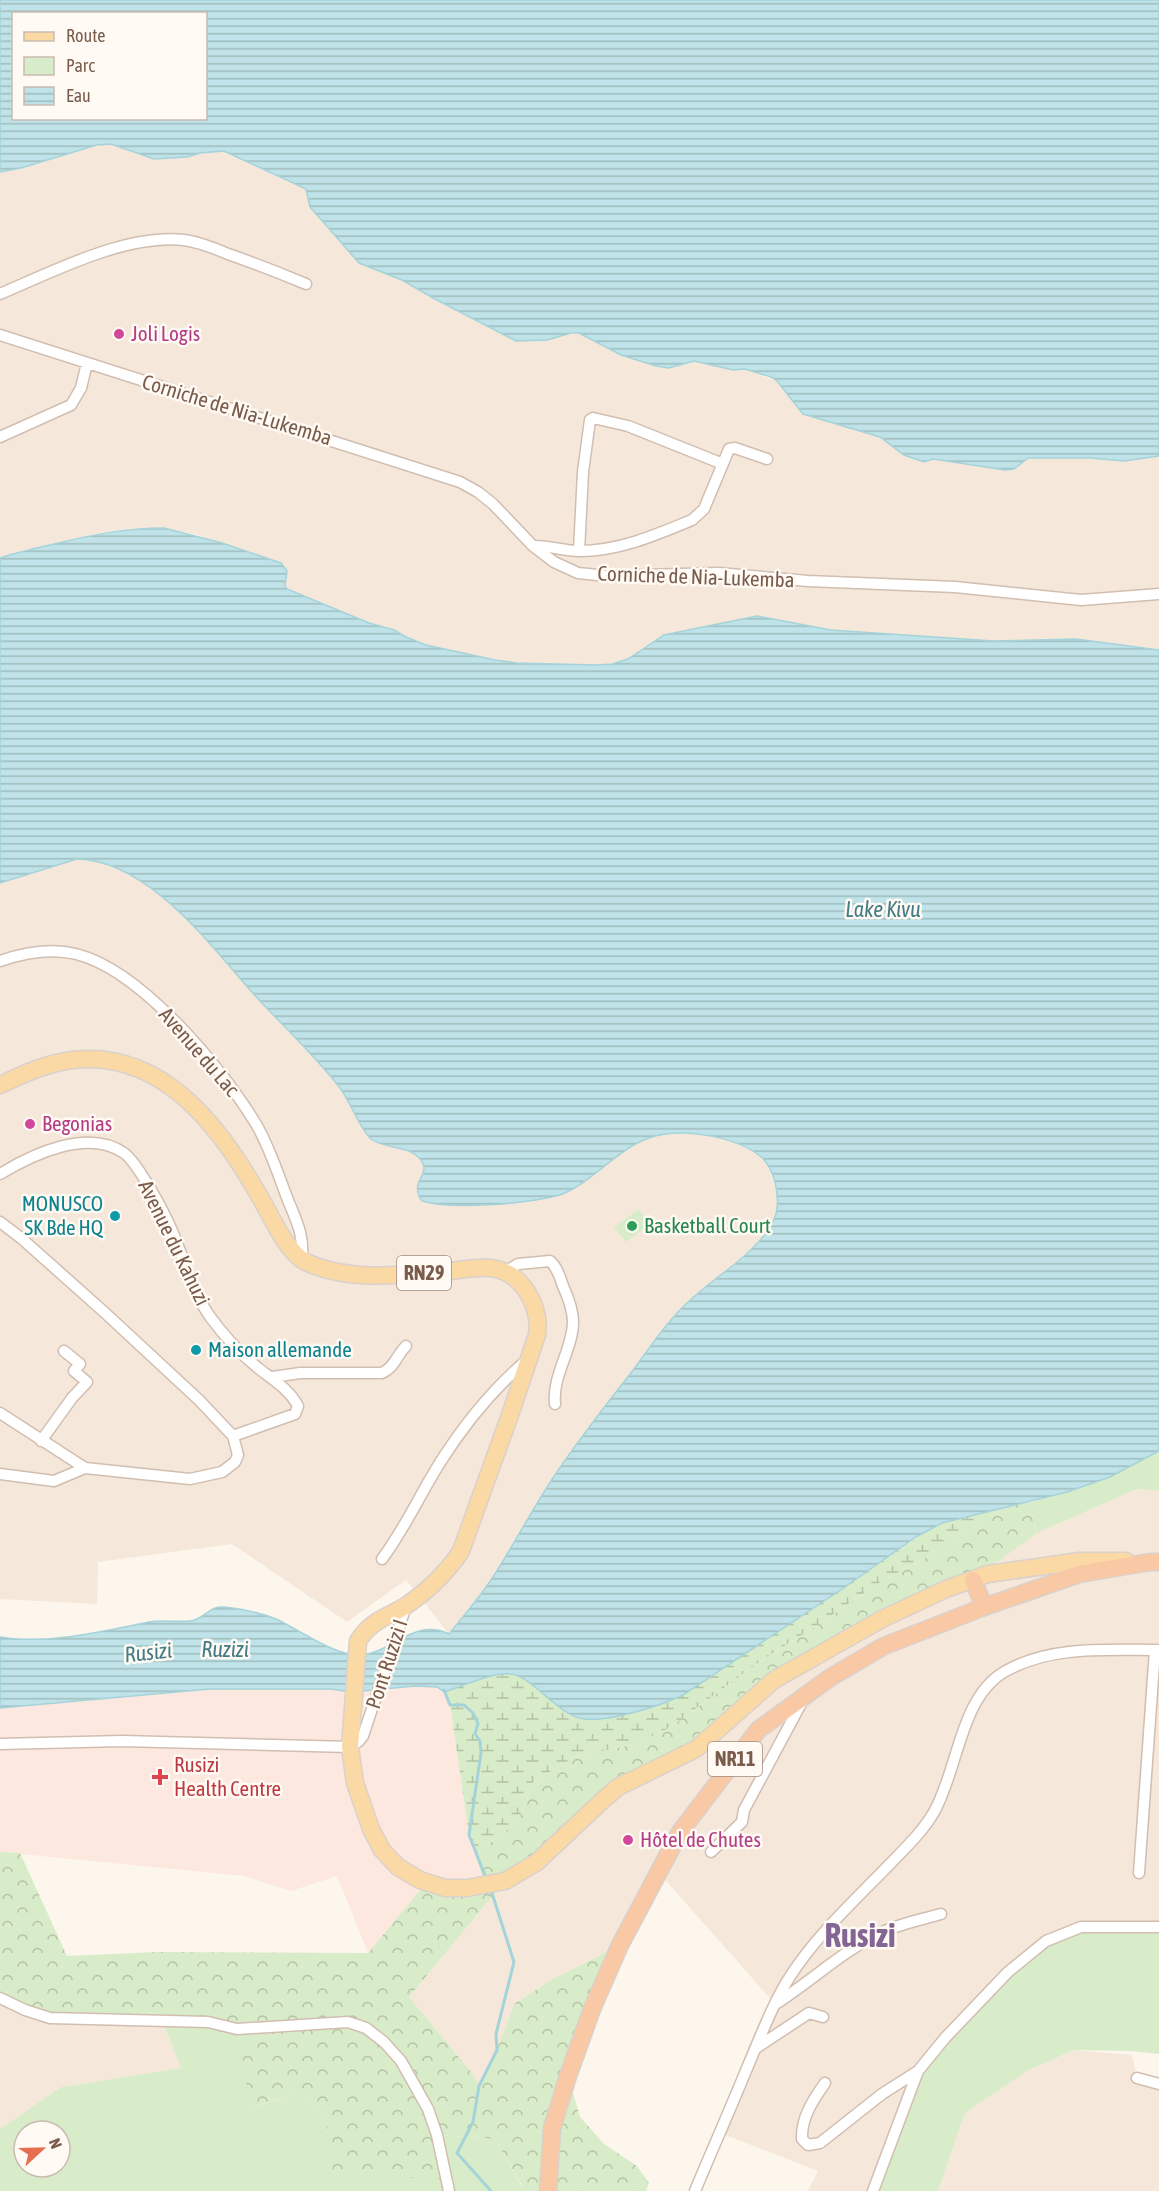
<svg xmlns="http://www.w3.org/2000/svg" width="1159" height="2191" viewBox="0 0 1159 2191" font-family="'Asap Condensed',sans-serif">
<style>
.residential{fill:#f5e8da}
.commercial{fill:#fde8e0}
.green{fill:#d8ecc9;fill-rule:evenodd}
.forest{fill:url(#forest-crowns)}
.wetland{fill:url(#wetland-marsh)}
.water{fill:url(#water-rules);stroke:#a5d3da;stroke-width:1.5;fill-rule:evenodd}
.lines{fill:none;stroke-linecap:round;stroke-linejoin:round}
.stream{stroke:#a5d3da;stroke-width:3}
.minor-casing{stroke:#d1beb0;stroke-width:13}
.primary-casing{stroke:#dad1cd;stroke-width:19}
.trunk-casing{stroke:#dad1cd;stroke-width:19}
.minor{stroke:#fff;stroke-width:10}
.primary{stroke:#fbd9a5;stroke-width:16}
.trunk{stroke:#f9c8a4;stroke-width:16}
.hotel-dot{fill:#d1479c;stroke:#fffaf3;stroke-width:2}
.culture-dot{fill:#0f9aa8;stroke:#fffaf3;stroke-width:2}
.leisure-dot{fill:#2e9e5b;stroke:#fffaf3;stroke-width:2}
.health-dot{fill:#e0444e;stroke:#fffaf3;stroke-width:2}
.labels{text-anchor:middle;stroke-width:5;stroke-linejoin:round;paint-order:stroke}
.shield{fill:#fffaf3;stroke:#a28b7f;stroke-width:1.5}
.shield-label{font-size:20px;font-weight:bold;fill:#7a5c4d}
.hotel-label{font-size:21px;fill:#b23c85;stroke:#fffaf3;text-anchor:start}
.street-label{font-size:21px;fill:#7a5c4d;stroke:#fffaf3}
.culture-label{font-size:21px;fill:#0d838f;stroke:#fffaf3;text-anchor:end}
.leisure-label{font-size:21px;fill:#27864d;stroke:#fffaf3;text-anchor:start}
.health-label{font-size:21px;fill:#be3a42;stroke:#fffaf3;text-anchor:start}
.water-label{font-size:22px;font-style:italic;fill:#437c86;stroke:#fffaf3}
.town-label{font-size:33px;font-weight:bold;fill:#846695;stroke:#fffaf3}
</style>
<defs>
<pattern id="forest-crowns" width="20" height="18" patternUnits="userSpaceOnUse" patternTransform="scale(1.5)"><rect width="20" height="18" fill="#d8ecc9"/><path d="M2 6a3 3 0 1 1 6 0M12 15a3 3 0 1 1 6 0" fill="none" stroke="#b4c2a5"/></pattern>
<pattern id="wetland-marsh" width="20" height="14" patternUnits="userSpaceOnUse" patternTransform="scale(1.5)"><rect width="20" height="14" fill="#d8ecc9"/><path d="M1 5h8M5 5V1M11 12h8M15 12V8" fill="none" stroke="#b4c2a5"/></pattern>
<pattern id="water-rules" width="6" height="5" patternUnits="userSpaceOnUse" patternTransform="scale(1.5)"><rect width="6" height="5" fill="#bfe3e8"/><path d="M0 2.5h6" fill="none" stroke="#a0bbbe"/></pattern>
</defs>
<rect width="100%" height="100%" fill="#fdf6ec"/>
<path class="residential" d="M104 144 119 146 154 159 187 157 200 153 224 151 290 183 302 187 306 189 310 207 359 263 402 280 433 298 516 341 547 340 571 333H579L621 355 656 366 694 361 733 370 745 369 777 381 803 414 868 432 880 437 895 448 933 459 1005 470 1018 466 1028 458H1090L1124 461 1159 456V650L1076 639 993 641 831 630 757 616 664 635 628 659 612 664 595 665 517 663 439 649 413 640 394 630 369 623 287 589 285 586 287 577 256 554 194 534 164 528 124 529 91 535 24 550 0 558V172L21 168Z
M77 859H91L124 872 139 880 173 905 194 924 261 1003 323 1067 342 1090 354 1109 364 1131 384 1145 411 1152 419 1158 424 1164 425 1171 419 1180 578 1184 629 1147 651 1137 672 1134H698L730 1140 760 1156 769 1167 777 1195 776 1214 767 1233 730 1268 701 1291 516 1538 492 1578 449 1634 406 1580 347 1622 232 1544 98 1562 97 1604 0 1599V883Z
M1137 1489 1159 1491V1928L872 2191H808L818 2171 720 2133 775 2004 659 1873 620 1945 553 1979 515 2003 493 2059 479 2086 472 2073 409 1997 505 1881 603 1800 774 1680 973 1580 1037 1533Z
M0 1998 162 2021 181 2068 61 2087 0 2129Z
M1074 2050 1132 2055 1137 2078 1159 2084V2191H938L965 2113 1029 2070Z"/>
<path class="commercial" d="M415 1686 437 1687 444 1692 450 1705 469 1835 485 1885 427 1883 368 1953 337 1876 291 1891 244 1876 0 1852V1708L210 1689H330L352 1692Z"/>
<path class="green" d="M639 1209 650 1224 626 1242 614 1227Z
M1159 1451V1491L1137 1489 1037 1533 1029 1503 1110 1477Z
M1159 1928V2054L1132 2051 1074 2050 1029 2070 965 2113 938 2191H872L913 2076 945 2035 1060 1931Z
M162 2021 237 2029 252 2108 295 2093 325 2114 334 2173 437 2135 495 2139 523 2188 522 2191H0V2129L61 2087 181 2068ZM24 2131H60V2167H24Z"/>
<path class="forest" d="M1029 1502 1037 1533 973 1580 801 1663 716 1730 635 1779 505 1881 409 1997 472 2073 479 2085 493 2059 515 2003 553 1979 620 1945 568 2076 580 2117 604 2144 637 2166 649 2183 646 2191H522L523 2187 495 2139 438 2135 448 2180 333 2173 325 2114 295 2093 251 2108 237 2029 70 2019 0 1998V1852L20 1853 67 1956 157 1952 368 1953 427 1882 485 1885 475 1854 518 1821 533 1782 576 1756 636 1744 669 1728 759 1662 816 1626 877 1584 932 1554 1002 1508Z"/>
<path class="wetland" d="M1002 1508 932 1554 877 1584 816 1626 759 1662 669 1728 636 1744 576 1756 533 1782 518 1821 475 1854 469 1835 450 1705 444 1692C461 1687 496 1671 512 1674 526 1677 560 1708 577 1718L683 1695 927 1531 942 1523Z"/>
<path class="water" d="M0 0H1159V456L1124 461 1090 458H1028L1014 469 1005 470 933 459 924 462 904 455 880 437 803 414 777 381 771 377 745 369 733 370 694 361 669 368 656 366 621 355 579 333H571L547 340 516 341 433 298 402 280 359 263 310 207 306 189 224 151 200 153 187 157 154 159 111 144 97 145 21 168 0 172ZM14 14H206V118H14Z
M164 528 222 543 281 563 287 571 285 586 287 589 369 623 394 630 406 637 426 645 495 660 517 663 595 665 612 664 628 659 664 635 757 616 831 630 993 641 1076 639 1159 650V1451L1110 1477 1067 1492 942 1523 916 1537 845 1587 683 1695C660 1706 600 1726 576 1717 568 1714 560 1708 553 1702 541 1693 526 1676 511 1674 495 1671 461 1687 444 1692L437 1687 415 1686 352 1692 330 1689H210L0 1708V1637C47 1645 103 1631 149 1622 163 1620 177 1622 190 1621 203 1620 209 1606 222 1607 239 1608 261 1613 276 1619 298 1629 335 1656 359 1655 392 1654 413 1617 449 1634 464 1615 480 1597 493 1577 514 1544 532 1510 553 1478 577 1442 604 1407 631 1373 646 1353 661 1330 678 1312 690 1299 704 1288 718 1277 737 1263 769 1238 776 1214 780 1197 775 1168 760 1156 734 1136 681 1127 649 1138 616 1149 586 1189 556 1196 522 1204 454 1210 422 1201 408 1182 432 1174 421 1160 408 1144 386 1150 371 1139 361 1131 350 1101 340 1088 316 1057 287 1030 260 1001 214 951 152 861 77 859L0 883V558C18 552 36 548 54 544 91 535 126 528 164 528Z"/>
<g class="lines">
<path class="stream" d="M444 1690 450 1705H464L473 1713 478 1723 475 1734 480 1741 481 1753 469 1835 486 1878
M491 1890 514 1962 496 2034 497 2050 479 2086 473 2122 457 2153 491 2191"/>
<g class="minor-casing">
<path id="minor" d="M0 294C54 271 125 234 184 240 199 242 214 248 228 254 254 263 280 273 306 284
M0 335 460 482 478 492 493 504 533 546 554 562 578 573 607 576 718 573 808 581 955 587 1081 600 1159 594
M0 437 71 405 81 388 87 363
M533 546C548 545 563 551 579 551 619 551 656 535 692 520L704 509 729 449 735 448 767 459
M579 551 583 472 590 420 593 418 628 426 723 464
M0 961C24 953 51 948 76 954 141 970 222 1068 256 1124 269 1146 277 1171 286 1195 296 1221 304 1232 302 1261
M0 1174C33 1154 88 1128 124 1153 138 1163 165 1214 172 1231 185 1261 192 1292 211 1318 225 1337 241 1354 258 1368 272 1379 289 1389 298 1406L295 1414 233 1436
M0 1222 21 1238 103 1311 199 1400 233 1436 238 1455 235 1462 222 1472 190 1479 85 1468 0 1413
M505 1272 518 1264 550 1261C557 1267 560 1277 563 1286 568 1297 573 1310 573 1322 573 1349 552 1375 555 1404
M273 1377 300 1373H382C394 1368 397 1355 406 1346
M41 1441 72 1398 87 1382 74 1371 80 1364 64 1351
M0 1474 54 1481 85 1468
M382 1559C406 1527 420 1494 441 1461 464 1425 494 1388 527 1360
M0 1744 122 1741 350 1747 359 1741 363 1736 406 1606
M711 1852 742 1822 744 1810 803 1700
M1139 1873 1155 1650
M0 1998 25 2010 50 2018 208 2022 237 2029 348 2022 366 2028 384 2042 401 2061 428 2109 437 2135 449 2191
M777 2003C811 1981 842 1952 878 1934 898 1924 920 1920 941 1914
M756 2048 809 2013 823 2017
M1137 2078 1159 2084
M825 2083C813 2100 801 2118 802 2139L808 2145 820 2143 882 2094 918 2071
M695 2191C713 2148 732 2105 750 2061 762 2033 774 2001 791 1975 817 1935 854 1901 887 1867 904 1849 922 1833 934 1812 958 1770 960 1698 1004 1672 1050 1645 1108 1650 1159 1650
M873 2191 918 2071 945 2038 1008 1972 1046 1941 1081 1927H1159"/>
</g>
<g class="primary-casing">
<path id="primary" d="M0 1085C23 1074 47 1063 73 1060 161 1050 218 1124 257 1192 269 1211 286 1253 306 1262 348 1282 404 1275 449 1271 462 1270 477 1267 490 1268 522 1271 541 1306 537 1335L510 1415 461 1551C448 1571 427 1591 407 1605 387 1618 372 1619 358 1641L350 1747 355 1783 371 1829 382 1850 398 1867 420 1880 445 1888H467L505 1881 537 1862 603 1800 618 1787 696 1749 774 1680 882 1619 946 1589 988 1574 1080 1561H1126"/>
</g>
<g class="trunk-casing">
<path id="trunk" d="M973 1580 984 1607
M548 2191 552 2128 568 2076 592 2009 620 1945 680 1832 758 1730 831 1677 884 1646 984 1607 1079 1574 1150 1562H1159"/>
</g>
<use href="#minor" class="minor"/>
<use href="#primary" class="primary"/>
<use href="#trunk" class="trunk"/>
</g>
<g class="hotel-dot">
<circle cx="119" cy="334" r="6"/>
<circle cx="30" cy="1124" r="6"/>
<circle cx="628" cy="1840" r="6"/>
</g>
<g class="culture-dot">
<circle cx="115" cy="1216" r="6"/>
<circle cx="196" cy="1350" r="6"/>
</g>
<circle class="leisure-dot" cx="632" cy="1226" r="6"/>
<path class="health-dot" d="M157 1768h6v6h6v6h-6v6h-6v-6h-6v-6h6z"/>
<g class="labels">
<g class="shield">
<rect x="397" y="1256" width="54" height="34" rx="4.5"/>
<rect x="708" y="1742" width="54" height="34" rx="4.5"/>
</g>
<g class="shield-label">
<text x="424" y="1280">RN29</text>
<text x="735" y="1766">NR11</text>
</g>
<g class="hotel-label">
<text x="131" y="341">Joli Logis</text>
<text x="42" y="1131">Begonias</text>
<text x="640" y="1847">Hôtel de Chutes</text>
</g>
<g class="street-label">
<text transform="translate(237 410) rotate(17)" y="7">Corniche de Nia-Lukemba</text>
<text transform="translate(696 577) rotate(2)" y="7">Corniche de Nia-Lukemba</text>
<text transform="translate(199 1052) rotate(49)" y="7">Avenue du Lac</text>
<text transform="translate(174 1243) rotate(64)" y="7">Avenue du Kahuzi</text>
<text transform="translate(387 1664) rotate(-72)" y="7">Pont Ruzizi I</text>
</g>
<g class="culture-label">
<text x="103" y="1211">MONUSCO<tspan x="103" dy="24">SK Bde HQ</tspan></text>
<text x="208" y="1357" text-anchor="start">Maison allemande</text>
</g>
<g class="leisure-label">
<text x="644" y="1233">Basketball Court</text>
</g>
<g class="health-label">
<text x="174" y="1772">Rusizi<tspan x="174" dy="24">Health Centre</tspan></text>
</g>
<g class="water-label">
<text x="883" y="917">Lake Kivu</text>
<text x="225" y="1657">Ruzizi</text>
<text transform="translate(148 1652) rotate(-6)" y="8">Rusizi</text>
</g>
<g class="town-label">
<text x="860" y="1947">Rusizi</text>
</g>
</g>
<rect x="12" y="12" width="195" height="108" fill="#fffaf3" stroke="#cabbb1" stroke-width="1.5"/>
<rect x="24" y="32" width="30" height="9" fill="#fbd9a5" stroke="#cabbb1" stroke-width="1.5"/>
<text x="66" y="42" font-size="18" fill="#7a5c4d">Route</text>
<rect x="24" y="57" width="30" height="18" fill="#d8ecc9" stroke="#cabbb1" stroke-width="1.5"/>
<text x="66" y="72" font-size="18" fill="#7a5c4d">Parc</text>
<rect x="24" y="87" width="30" height="18" fill="url(#water-rules)" stroke="#cabbb1" stroke-width="1.5"/>
<text x="66" y="102" font-size="18" fill="#7a5c4d">Eau</text>
<g transform="translate(42 2149) rotate(68)"><circle r="28" fill="#fffaf3" stroke="#cabbb1" stroke-width="1.5"/>
<path d="M0-4.5L10 22L0 15L-10 22Z" fill="#e76f51"/>
<text y="-9" font-size="16" font-weight="bold" text-anchor="middle" fill="#7a5c4d">N</text>
</g>
</svg>
